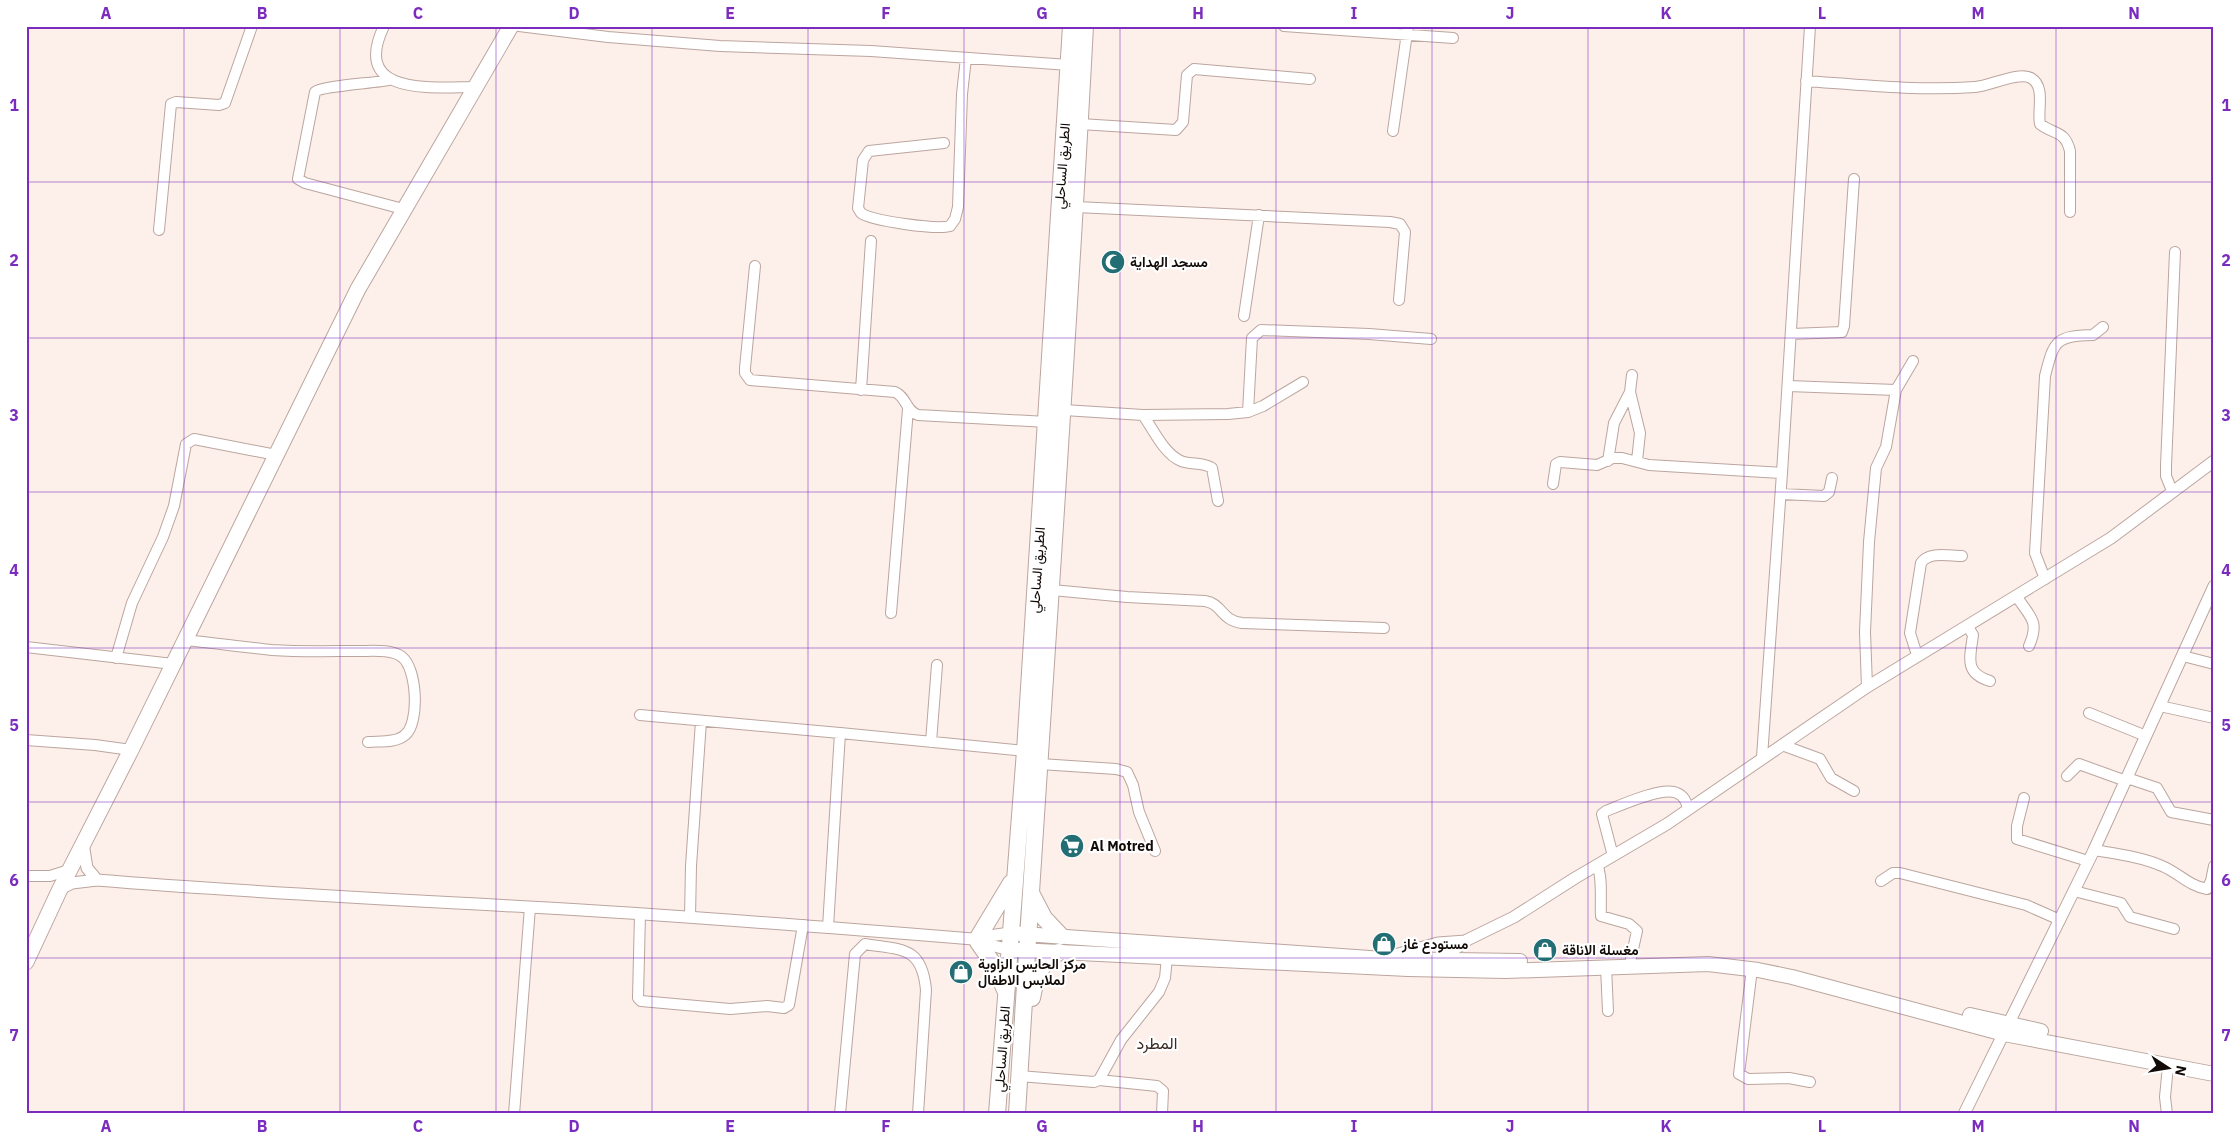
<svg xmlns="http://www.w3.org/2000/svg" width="2240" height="1140" viewBox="0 0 2240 1140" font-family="'IBM Plex Sans',Vazirmatn,sans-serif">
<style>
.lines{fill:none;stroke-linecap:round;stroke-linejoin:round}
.minor-casing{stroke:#bba69e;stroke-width:12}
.tertiary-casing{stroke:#bba69e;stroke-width:13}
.secondary-casing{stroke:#bba69e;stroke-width:16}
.primary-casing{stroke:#bba69e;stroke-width:17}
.trunk-casing{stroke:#bba69e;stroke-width:18}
.minor{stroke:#fff;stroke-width:10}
.tertiary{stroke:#fff;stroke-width:11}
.secondary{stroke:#fff;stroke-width:14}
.primary{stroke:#fff;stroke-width:15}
.trunk{stroke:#fff;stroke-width:16}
.grid{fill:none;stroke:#7b2cbf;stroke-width:1;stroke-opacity:0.55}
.labels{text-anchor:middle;stroke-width:4.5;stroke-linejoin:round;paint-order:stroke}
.street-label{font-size:14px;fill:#120b08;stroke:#fff}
.poi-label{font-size:14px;font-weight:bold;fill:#120b08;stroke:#fff;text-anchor:start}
.quarter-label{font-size:16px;fill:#3b2a23;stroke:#fff}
.neatline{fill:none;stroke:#7b2cbf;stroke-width:2}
.grid-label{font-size:16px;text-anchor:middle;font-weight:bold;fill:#7b2cbf}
</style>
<rect width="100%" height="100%" fill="#fdefea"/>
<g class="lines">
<g class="minor-casing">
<path id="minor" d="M384 26C350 97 433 87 476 87
M519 26 608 37 720 46 871 51 1069 65
M1284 26 1453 38
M389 80C376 83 321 86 315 92L298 179 305 183 403 209
M1806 81C1862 85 1919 91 1975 87 1990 86 2019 71 2031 78 2046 87 2037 110 2040 124 2054 135 2065 130 2070 151V212
M1080 124 1176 130 1183 122 1187 75 1194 69 1310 79
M1393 131 1408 26
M944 143 869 151 863 160 858 208 861 213C872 221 937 230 950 226L955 219 958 207 962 94 966 58
M1076 207 1390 222 1400 224 1405 232 1399 300
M159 230 171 104 176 102 219 105 225 103 252 26
M755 266 745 368V373L750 380 895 392C907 397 905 411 918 415L1047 422
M1244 316 1259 215
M1791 334 1842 332 1844 326 1854 179
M1632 375 1630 392 1640 433 1637 461
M1788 386 1896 390
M861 390 871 241
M1064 410 1143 415 1228 414 1248 412 1263 406 1303 382
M1248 412 1252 338 1261 330 1369 334 1431 339
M1143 415C1153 429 1164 454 1181 461 1191 465 1203 462 1212 468L1218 501
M1608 461 1614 423 1630 392
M1553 484 1556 464 1560 462 1597 465 1613 458H1622L1649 465 1782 473
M2172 491 2166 476V466L2175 252
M1781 494 1824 496 1829 492 1832 478
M2045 579 2035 553 2045 376C2054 340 2056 336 2093 335L2103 327
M1052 590 1127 597 1205 601C1223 604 1220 620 1242 623L1384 628
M2017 597C2030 617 2040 621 2029 646
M891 613 908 409
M1968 627 1973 635C1970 658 1964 673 1990 681
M185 640C214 643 243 647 272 650 301 652 331 651 360 651 372 651 392 649 402 657 417 668 420 723 405 735 396 743 380 741 368 742
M26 647 173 664
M1917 655 1910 633 1921 563C1929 551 1949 556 1962 556
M2183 656 2214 664
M116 658 132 603 163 537 174 506 186 444 194 439 276 455
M1867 687 1865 632 1869 542 1876 468 1886 447 1896 390 1913 361
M2160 706 2214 718
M2089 713 2146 736
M640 715 840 733 828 927
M840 733 1025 751
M26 740 95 745 131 750
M931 742 937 665
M1782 745 1820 759 1831 778 1854 791
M1762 757 1782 473 1810 26
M1040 764 1116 769 1127 772 1133 785 1139 812 1155 851
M2067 776 2079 764 2126 781
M2127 778 2157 788 2171 812 2214 820
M2024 798 2017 826V839L2088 861
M2094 850C2117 854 2142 857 2162 866 2179 873 2189 886 2207 889L2211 881 2214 866
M1613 856 1602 814 1606 811C1621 805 1663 786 1677 793 1684 796 1686 801 1688 808
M1597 865C1603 877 1600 901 1601 916L1629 924 1637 931 1631 958
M26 876H50L69 870
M1881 881 1893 873H1900L2026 905 2060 920
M2074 891 2121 903 2130 917 2174 929
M640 914 638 998 641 1001 730 1009 767 1006 784 1008 789 1005 803 925
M690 917 691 866 701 721
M1606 967 1608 1011
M1752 969 1739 1074 1748 1079 1789 1078 1810 1082
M1019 1076 1094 1082 1099 1080 1121 1040 1159 992 1165 978 1167 957
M1099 1080 1157 1086 1163 1091 1162 1114
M514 1114 530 907
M840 1114 855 954 865 944C902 950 922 946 926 990L918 1114
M2167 1114 2165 1097 2168 1066"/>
</g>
<g class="tertiary-casing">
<path id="tertiary" d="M83 843 87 868 97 880
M60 889 72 883 97 880C241 892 385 899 529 907 677 915 825 927 973 939L978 942 1010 950
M975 938 1010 933
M1391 956 1438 943 1466 941
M1437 963 1467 940 1514 917 1575 878 1667 824 1867 687 2111 538 2214 461
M1964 1114 2094 850 2214 586"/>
</g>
<g class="secondary-casing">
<path id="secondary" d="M1010 933 1384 959 1520 961
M1018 950 1408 969 1506 971 1708 964 1758 970 1792 977 2004 1034 2214 1074
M1970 1015 2041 1031"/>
</g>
<g class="primary-casing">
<path id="primary" d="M26 962 60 889 131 750 358 289 511 26"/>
</g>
<g class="trunk-casing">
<path id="trunk" d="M1031 893 1044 918 1061 936
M979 936 1011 883
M978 942 994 965 1005 990
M1032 998C1036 977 1040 963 1059 952
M997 1114 1025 751 1071 26
M1017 1114C1039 751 1066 389 1085 26"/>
</g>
<use href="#minor" class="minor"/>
<use href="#tertiary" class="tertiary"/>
<use href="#secondary" class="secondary"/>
<use href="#primary" class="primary"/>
<use href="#trunk" class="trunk"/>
</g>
<path class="grid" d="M184 26V1114M340 26V1114M496 26V1114M652 26V1114M808 26V1114M964 26V1114M1120 26V1114M1276 26V1114M1432 26V1114M1588 26V1114M1744 26V1114M1900 26V1114M2056 26V1114M26 182H2214M26 338H2214M26 492H2214M26 648H2214M26 802H2214M26 958H2214"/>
<defs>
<g id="mosque-disc" transform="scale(1.25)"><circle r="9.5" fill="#236e74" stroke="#fff"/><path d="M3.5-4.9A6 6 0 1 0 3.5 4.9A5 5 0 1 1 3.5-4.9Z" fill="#fff"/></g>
<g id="supermarket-disc" transform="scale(1.25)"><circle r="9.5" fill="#236e74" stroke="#fff"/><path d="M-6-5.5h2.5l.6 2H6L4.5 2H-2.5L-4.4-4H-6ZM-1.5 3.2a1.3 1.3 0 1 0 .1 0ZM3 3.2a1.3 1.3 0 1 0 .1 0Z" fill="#fff"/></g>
<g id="shop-disc" transform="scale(1.25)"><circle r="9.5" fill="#236e74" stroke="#fff"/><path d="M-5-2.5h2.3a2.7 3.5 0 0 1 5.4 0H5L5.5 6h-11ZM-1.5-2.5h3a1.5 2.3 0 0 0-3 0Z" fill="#fff"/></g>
</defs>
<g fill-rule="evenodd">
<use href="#mosque-disc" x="1113" y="262"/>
<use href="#supermarket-disc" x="1072" y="846"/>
<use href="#shop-disc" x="1384" y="944"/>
<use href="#shop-disc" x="1545" y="950"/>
<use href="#shop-disc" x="961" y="972"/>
</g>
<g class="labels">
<g class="street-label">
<text transform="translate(1062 166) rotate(-86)" y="5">الطريق الساحلي</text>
<text transform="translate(1037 570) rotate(-86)" y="5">الطريق الساحلي</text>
<text transform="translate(1002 1049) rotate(-86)" y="5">الطريق الساحلي</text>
</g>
<g class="poi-label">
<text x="1130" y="267">مسجد الهداية</text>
<text x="1090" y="851">Al Motred</text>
<text x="1402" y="949">مستودع غاز</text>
<text x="1562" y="955">مغسلة الاناقة</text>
<text x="978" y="969">مركز الحايس الزاوية<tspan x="978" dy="16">لملابس الاطفال</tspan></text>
</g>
<g class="quarter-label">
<text x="1157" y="1049">المطرد</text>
</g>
</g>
<rect width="2240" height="1140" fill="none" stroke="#ffffff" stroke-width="55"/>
<g transform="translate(2168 1068) rotate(102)" stroke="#ffffff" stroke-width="4" paint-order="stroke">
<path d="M0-4L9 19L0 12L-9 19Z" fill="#120b08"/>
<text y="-8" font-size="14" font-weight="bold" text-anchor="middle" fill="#120b08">N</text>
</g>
<rect x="28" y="28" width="2184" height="1084" class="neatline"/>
<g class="grid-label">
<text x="106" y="19">A</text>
<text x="262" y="19">B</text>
<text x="418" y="19">C</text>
<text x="574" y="19">D</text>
<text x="730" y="19">E</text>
<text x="886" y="19">F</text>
<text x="1042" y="19">G</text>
<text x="1198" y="19">H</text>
<text x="1354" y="19">I</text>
<text x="1510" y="19">J</text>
<text x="1666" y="19">K</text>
<text x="1822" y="19">L</text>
<text x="1978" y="19">M</text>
<text x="2134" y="19">N</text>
<text x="14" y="111">1</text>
<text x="2226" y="111">1</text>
<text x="14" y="266">2</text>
<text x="2226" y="266">2</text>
<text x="14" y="421">3</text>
<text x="2226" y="421">3</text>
<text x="14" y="576">4</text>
<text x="2226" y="576">4</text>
<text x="14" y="731">5</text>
<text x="2226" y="731">5</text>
<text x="14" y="886">6</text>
<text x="2226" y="886">6</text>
<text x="14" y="1041">7</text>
<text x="2226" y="1041">7</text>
<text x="106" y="1132">A</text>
<text x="262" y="1132">B</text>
<text x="418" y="1132">C</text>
<text x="574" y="1132">D</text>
<text x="730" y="1132">E</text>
<text x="886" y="1132">F</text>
<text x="1042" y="1132">G</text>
<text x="1198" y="1132">H</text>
<text x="1354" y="1132">I</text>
<text x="1510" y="1132">J</text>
<text x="1666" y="1132">K</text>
<text x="1822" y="1132">L</text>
<text x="1978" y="1132">M</text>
<text x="2134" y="1132">N</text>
</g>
</svg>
